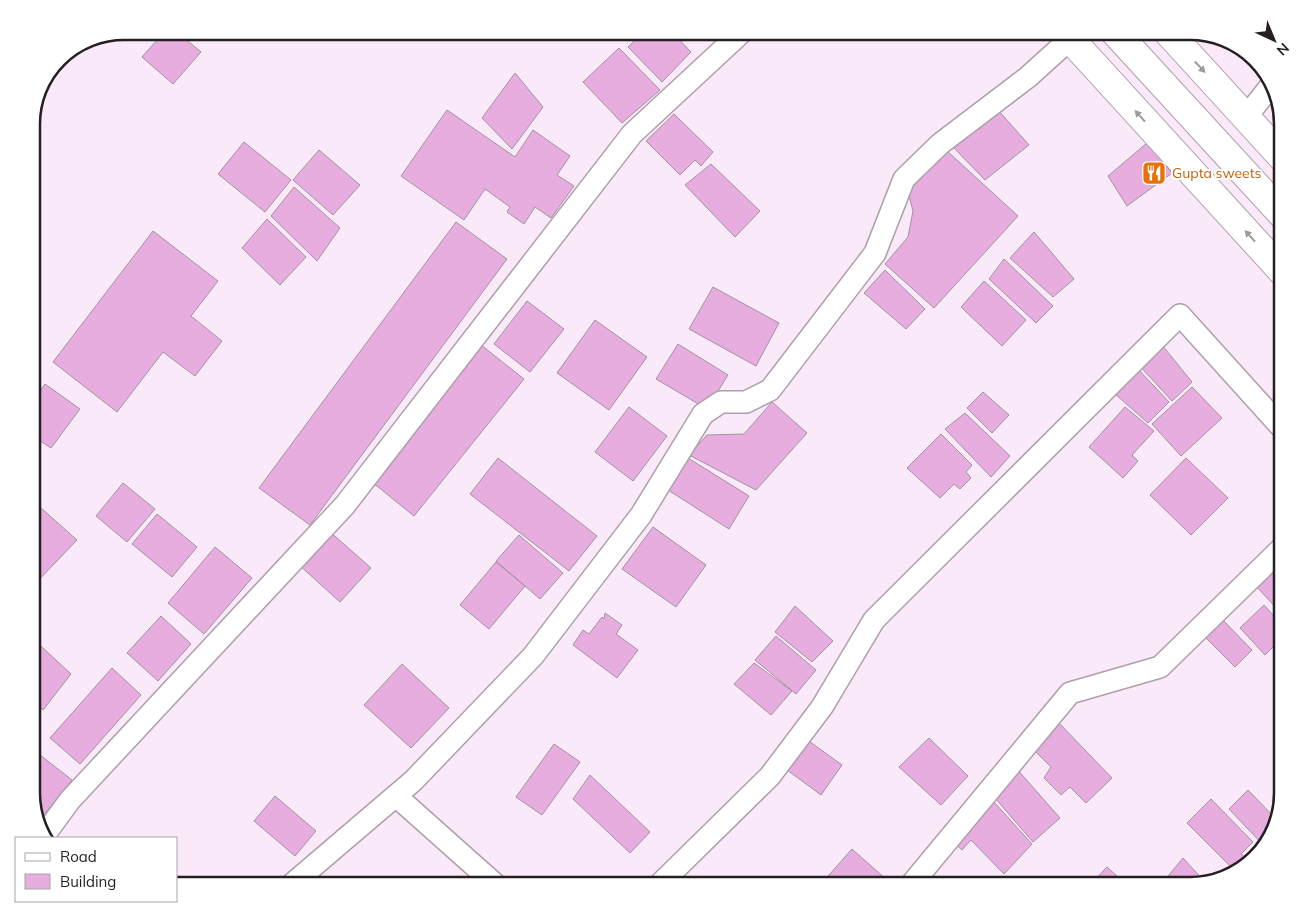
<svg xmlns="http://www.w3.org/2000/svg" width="1314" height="917" viewBox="0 0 1314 917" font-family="Mulish,sans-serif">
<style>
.building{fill:#e7addf;stroke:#a2929f}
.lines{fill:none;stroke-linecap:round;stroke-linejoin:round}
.street-casing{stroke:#ae9fac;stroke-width:24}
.highway-casing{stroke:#ae9fac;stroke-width:30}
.street{stroke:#fff;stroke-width:21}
.highway{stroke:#fff;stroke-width:28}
.oneway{fill:#9d9a9c}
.labels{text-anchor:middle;stroke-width:4;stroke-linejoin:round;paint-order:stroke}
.food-label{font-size:14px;fill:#c56008;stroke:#fff;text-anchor:start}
.rim{fill:none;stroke:#251f24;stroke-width:2.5}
</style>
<rect width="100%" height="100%" fill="#fae9f8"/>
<path class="building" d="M165 31H176L201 52 173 84 142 57Z
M644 31H671L691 52 662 82 628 47Z
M1232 44 1242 47 1265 74Z
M619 48 660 90 622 123 583 82Z
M515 73 543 107 512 149 482 118Z
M447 110 515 157 533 130 570 156 557 175 574 186 551 218 535 207 524 224 507 212 510 207 485 189 464 220 401 176Z
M998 110 1029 145 985 180 954 148Z
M674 114 713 152 701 166 695 160 680 175 646 141Z
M244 142 291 180 265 212 218 174Z
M1147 143 1172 173 1127 206 1108 176Z
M319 150 360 185 333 215 293 180Z
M946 150 1018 216 934 308 885 264 908 237 913 211 908 192Z
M711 164 760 211 735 237 685 185Z
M294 187 340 228 317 261 271 216Z
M267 219 306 257 280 285 242 248Z
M456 222 507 259 310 525 259 488Z
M153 231 218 281 191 316 222 341 195 376 163 352 117 412 53 362Z
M1034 232 1074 279 1053 297 1010 258Z
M1004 259 1053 306 1036 323 989 279Z
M885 270 925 309 906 329 864 293Z
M984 281 1026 320 1002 346 961 307Z
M713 287 779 323 756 366 689 329Z
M527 301 564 329 530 372 494 344Z
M595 320 647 357 609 410 557 373Z
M678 344 728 375 707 409 656 379Z
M481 345 524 379 414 516 372 482Z
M1162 345 1192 382 1172 401 1138 364Z
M1137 368 1169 402 1148 423 1114 393Z
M45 384 80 409 51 448 31 435V404Z
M1192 387 1222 418 1181 456 1152 424Z
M983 392 1009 415 992 433 967 408Z
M772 402 807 433 756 490 689 455 707 435 744 434Z
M629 407 667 436 633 481 595 452Z
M1125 407 1154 431 1132 455 1138 461 1123 478 1089 447Z
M965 413 1010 456 991 477 945 429Z
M941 434 972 465 966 472 971 478 960 489 954 484 940 498 907 468Z
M498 458 597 536 569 571 470 494Z
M688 458 749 496 729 529 668 490Z
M1186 458 1228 498 1191 535 1150 495Z
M123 483 155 509 127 542 96 516Z
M31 499 77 540 31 588Z
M157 514 197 547 172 577 132 544Z
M653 527 706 565 676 607 622 569Z
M328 530 371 568 340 602 298 564Z
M519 535 563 573 540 599 496 561Z
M215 547 252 578 204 634 168 603Z
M496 562 525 586 489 629 460 605Z
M1278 566 1283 572V604L1277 609 1257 587Z
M1264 605 1283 626V637L1265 655 1240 628Z
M795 606 833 641 812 662 775 632Z
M605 613 622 625 616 634 638 650 617 678 573 645 583 630 589 634 602 617 604 619Z
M161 616 191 644 158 681 127 653Z
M1220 617 1252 650 1235 667 1202 634Z
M776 636 816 670 796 694 755 660Z
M31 637 71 674 43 710 31 699Z
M754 663 792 691 771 715 734 684Z
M402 664 449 708 411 748 364 705Z
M112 668 141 695 80 764 50 738Z
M1058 722 1112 778 1086 803 1070 787 1061 795 1044 778 1051 767 1032 748Z
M929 738 968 776 941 805 899 767Z
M806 739 842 765 821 795 783 767Z
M554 744 580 762 542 815 516 797Z
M35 751 72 780 38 822 31 799V755Z
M1016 768 1060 818 1033 842 995 798Z
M590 775 650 832 630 853 573 799Z
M1248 790 1275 818 1265 847 1229 809Z
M275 796 316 831 295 856 254 821Z
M1211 799 1253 842 1241 854 1246 858 1234 870 1187 823Z
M994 802 1032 844 1004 874 971 840 962 850 954 843Z
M852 849 888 881 883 886H823L821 884Z
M1183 858 1205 882 1191 886H1160Z
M1107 867 1128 886H1094L1092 883Z"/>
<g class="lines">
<g class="street-casing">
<path id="street" d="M1246 117 1273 83
M396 796 497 886
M43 837 70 800 345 505 632 134 743 31
M290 886 413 781 533 656 641 515 703 414 721 402H746L770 390 875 253 904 179 940 144 1028 77 1070 39
M658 886 770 776 822 707 874 620 1180 315 1283 429
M910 886 1070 693 1160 667 1283 547"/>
</g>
<g class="highway-casing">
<path id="highway" d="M1063 31 1283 272
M1114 31 1283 215
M1167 31 1283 158"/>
</g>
<use href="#street" class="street"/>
<use href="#highway" class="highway"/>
</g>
<defs><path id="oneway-solid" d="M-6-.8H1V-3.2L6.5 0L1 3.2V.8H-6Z" transform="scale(1.25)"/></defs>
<g class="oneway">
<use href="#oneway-solid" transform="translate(1200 67) rotate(47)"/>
<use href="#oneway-solid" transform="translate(1140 116) rotate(-132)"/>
<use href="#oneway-solid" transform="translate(1250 236) rotate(-132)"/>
</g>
<defs>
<g id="restaurant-square" transform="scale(1.25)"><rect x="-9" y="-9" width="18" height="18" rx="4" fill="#e8710a" stroke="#fff"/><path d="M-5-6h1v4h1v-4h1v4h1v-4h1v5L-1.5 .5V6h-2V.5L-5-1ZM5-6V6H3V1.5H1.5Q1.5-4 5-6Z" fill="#fff"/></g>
</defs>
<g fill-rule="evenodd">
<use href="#restaurant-square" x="1154" y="173"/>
</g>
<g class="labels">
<g class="food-label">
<text x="1172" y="178">Gupta sweets</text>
</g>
</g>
<path d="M0 0H1314V917H0ZM124 40H1190A84 84 0 0 1 1274 124V793A84 84 0 0 1 1190 877H124A84 84 0 0 1 40 793V124A84 84 0 0 1 124 40Z" fill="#fff" fill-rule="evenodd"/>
<path class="rim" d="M124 40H1190A84 84 0 0 1 1274 124V793A84 84 0 0 1 1190 877H124A84 84 0 0 1 40 793V124A84 84 0 0 1 124 40Z"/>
<rect x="15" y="837" width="162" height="65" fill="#ffffff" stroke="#a8a5a7"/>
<rect x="25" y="853" width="25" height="8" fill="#ffffff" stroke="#a8a5a7"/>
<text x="60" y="862" font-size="15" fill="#251f24">Road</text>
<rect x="25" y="874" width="25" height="15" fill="#e7addf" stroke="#a8a5a7"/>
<text x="60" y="887" font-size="15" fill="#251f24">Building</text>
<g transform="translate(1274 40) rotate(136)" stroke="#ffffff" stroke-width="4" paint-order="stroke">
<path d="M0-4L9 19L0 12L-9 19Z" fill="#251f24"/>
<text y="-8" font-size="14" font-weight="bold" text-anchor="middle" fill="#251f24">N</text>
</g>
</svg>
